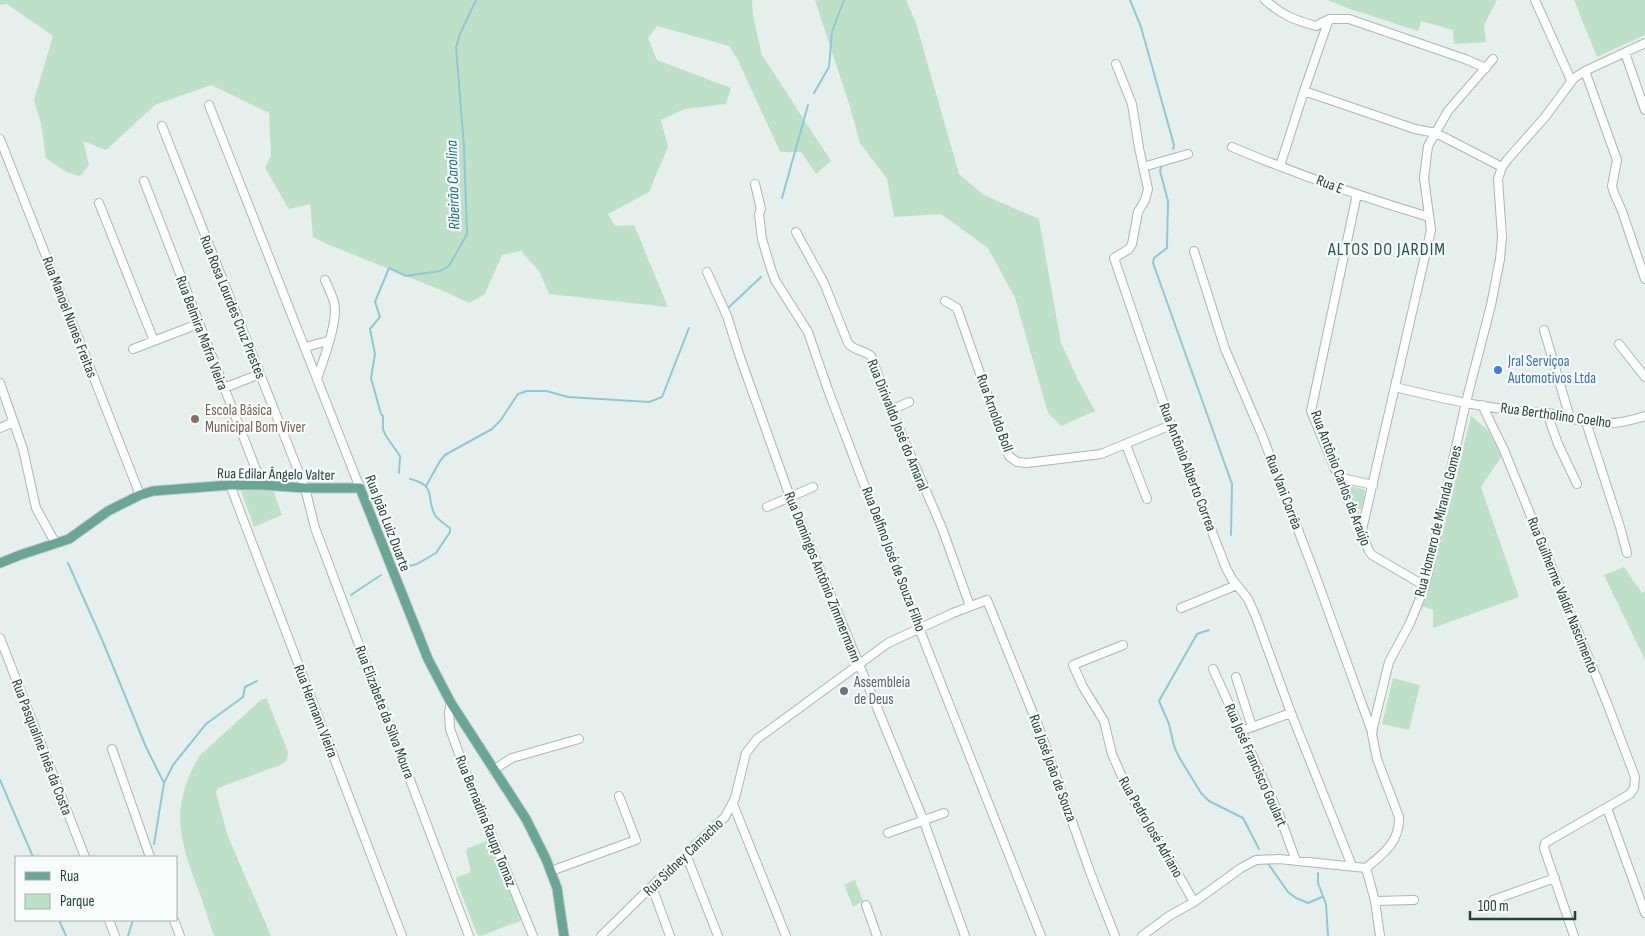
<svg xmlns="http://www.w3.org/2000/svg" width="1645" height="936" viewBox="0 0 1645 936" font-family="'Sofia Sans Condensed',sans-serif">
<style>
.green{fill:#bfe0c8}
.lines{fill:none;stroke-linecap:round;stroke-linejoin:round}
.stream{stroke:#8ec9d4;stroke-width:2}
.minor-casing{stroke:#a8b8b2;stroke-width:10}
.major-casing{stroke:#c2cac8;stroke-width:11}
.minor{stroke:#fff;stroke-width:8}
.major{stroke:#6aa596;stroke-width:9}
.shop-dot{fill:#3f7fe0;stroke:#f7fbf9;stroke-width:2}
.education-dot{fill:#8d6e63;stroke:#f7fbf9;stroke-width:2}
.worship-dot{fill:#6b7280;stroke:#f7fbf9;stroke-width:2}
.labels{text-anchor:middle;stroke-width:4.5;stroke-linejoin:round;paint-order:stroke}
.street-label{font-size:15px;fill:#24423a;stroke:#f7fbf9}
.shop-label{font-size:15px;fill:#366cbe;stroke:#f7fbf9;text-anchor:start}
.education-label{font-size:15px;fill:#785e54;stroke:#f7fbf9;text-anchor:start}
.worship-label{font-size:15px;fill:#5b616d;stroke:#f7fbf9;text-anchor:start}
.water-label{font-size:16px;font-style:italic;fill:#1c6f80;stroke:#f7fbf9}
.quarter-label{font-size:18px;letter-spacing:1px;fill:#1f5548;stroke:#f7fbf9}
</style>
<rect width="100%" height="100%" fill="#e6efeb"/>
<path class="green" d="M0 0H752L753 16 762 55 831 161 816 174 801 152H780L738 60 729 46 657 26 648 38 657 60 731 88 726 104 685 109 661 120 668 147 649 192 608 214 615 226 634 225 668 307 549 294 539 271 521 251 502 255 485 294 469 303 448 293 327 244 313 237 310 204 289 209 265 168 271 155 269 113 211 85 155 105 106 150 83 141 89 165 80 176 66 172 46 158 41 124 34 100 53 36 7 4 0 5Z
M815 0H906L916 23 959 174 984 195 1039 219 1061 343 1078 380 1095 411 1061 426 1048 413 1015 298 988 248 941 214 894 217 887 179 860 143 850 107Z
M1328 0H1497L1484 25 1486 42 1454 44 1453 30 1421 21 1418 31 1347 8Z
M1574 0H1645V35L1597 57Z
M1471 416 1488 430 1502 456 1481 487 1519 597 1433 628V610L1421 606 1429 588Z
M1351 486 1363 489 1365 491 1362 509H1355L1347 489Z
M248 490H273L282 515 254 527 241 491Z
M1624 567 1642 593 1645 591V660L1604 575Z
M1393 678 1420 685 1409 730 1382 724Z
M262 699H267L288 752 287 760 280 765 218 788 216 792 227 834 271 936H214C208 921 205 906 199 892 179 839 169 807 200 755Z
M487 841 492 843 522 918 520 921 480 936 477 934 456 880 457 877 469 873 471 871 466 851 468 848Z
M855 880 863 901 853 907 844 885Z"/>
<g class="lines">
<path class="stream" d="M1130 0 1141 27 1174 145 1173 149
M814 93 829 67 832 32 844 0
M1162 165 1160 171 1168 201 1167 248 1154 258 1153 263 1232 484 1231 535
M782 198 808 105
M728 308 761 277
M399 473 400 456 386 436 383 429V416L381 414 371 378 375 354 370 329 380 317 375 302 389 268 406 276 440 271 449 266 467 234 464 147 456 47 460 34 476 0
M426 486 440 461 445 455 492 429 500 421 518 394 527 391H546L568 397 649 402 662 397 689 328
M68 563 103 642 146 747 164 783
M397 569 417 564 436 553 450 532V528C445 524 438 520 435 515 425 497 438 486 410 479
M351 595 381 575
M1209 630 1197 634 1159 701 1169 724 1174 746 1179 757 1201 793 1209 801 1243 818 1259 849
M0 780 33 857
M154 844 164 783 173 765 206 724 243 697 245 687 257 681
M1267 862 1288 892 1296 898 1308 903 1322 897
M1318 873V883L1326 904 1328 936
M59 920 66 936
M128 936 133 920"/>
<g class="minor-casing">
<path id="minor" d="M1265 0C1282 15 1294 20 1316 26L1329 19H1349L1465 59 1486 68
M1535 0 1571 80
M1625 53 1645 110
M1116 64 1132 104 1139 148 1148 189 1145 200 1138 212 1132 244 1129 249 1114 258 1171 425 1226 568 1232 579 1248 599 1256 617 1291 713 1352 866
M1585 71 1617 160 1612 186 1614 193 1622 211 1645 279
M1304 91 1415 129 1436 133 1502 167
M209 105 360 488
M162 126 305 488 315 528 469 936
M0 139 140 495
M1232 147C1296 174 1362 197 1429 217
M1280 166 1304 91 1329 19
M1143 167 1188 154
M144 181 262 485
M755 184 761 209 759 214 762 239 771 269 775 280 808 332 828 390 919 628 1041 936
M1357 194 1311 411 1369 551 1372 555 1425 586
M99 203 154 341
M796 232 824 283 848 343C854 351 864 350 871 356L891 410 942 528 970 606
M1194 251 1225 349 1262 435 1316 577 1372 732
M707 272 727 316 740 357 790 497 923 819 965 936
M945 301 957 308 1009 456 1017 462 1027 463 1101 454 1171 425
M1544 330 1570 418
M1619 344 1645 377
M305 347 328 341
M133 349 198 324
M317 379C323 361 339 320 334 302 332 295 328 287 325 280
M0 383 23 449 36 508 56 544
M1395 387C1444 399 1496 411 1547 413 1557 414 1567 417 1577 420 1601 426 1622 424 1645 416
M224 388 260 374
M1482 405 1504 450 1607 703 1635 777 1634 788 1630 794 1545 843 1544 848 1574 936
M891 410 909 402
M1547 413 1558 444 1577 484
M1586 422 1620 527 1627 553
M0 428 14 422
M1126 445 1147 499
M1338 477 1373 485
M230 485 402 936
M767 507 813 487
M1361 534 1431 230 1424 178 1428 146 1448 111 1493 59
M1181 608 1237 585
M0 638 85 857
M1123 645 1073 665 1083 687 1104 721 1112 754 1123 779 1144 820 1170 860 1194 902
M1213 669 1279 814 1296 861
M1236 677 1252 727
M451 703 449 712 450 729 468 778 533 936
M1241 731 1291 713
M112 749 150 857
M493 770 512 758 579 739
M733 804 786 936
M1607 808 1645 913
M888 833 944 813
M687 857 718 936
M1366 868 1375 901 1380 936
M551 871 636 840 619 796
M652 887 670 936
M1493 900 1555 878
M1375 901 1414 900
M866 905 877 936
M109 920 115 936
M174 920 180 936
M601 936 658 880 687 857 695 845 725 817 735 798 746 753 757 739 888 643 953 613 987 600 1039 728 1090 872 1115 936
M1142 936 1169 916 1194 902 1241 868 1256 860 1279 859 1366 868C1383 854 1400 842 1399 817L1377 759 1372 734 1374 723 1389 662 1410 623 1425 586 1466 402 1491 305 1500 259 1502 237 1498 179 1502 167 1507 160 1545 117 1574 78 1585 71 1645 43"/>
</g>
<g class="major-casing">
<path id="major" d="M0 563 20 555 69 539 108 511 140 495 153 491 230 485H262L305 488H360L428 659 451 703 526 819 546 859 557 888 564 936"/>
</g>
<use href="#minor" class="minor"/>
<use href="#major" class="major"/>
</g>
<circle class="shop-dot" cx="1498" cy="370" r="5"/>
<circle class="education-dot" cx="195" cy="419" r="5"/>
<circle class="worship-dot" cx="844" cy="691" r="5"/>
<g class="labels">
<g class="street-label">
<text transform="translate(1330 184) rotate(21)" y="5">Rua E</text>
<text transform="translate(233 307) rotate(68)" y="5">Rua Rosa Lourdes Cruz Prestes</text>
<text transform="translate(70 317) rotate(69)" y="5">Rua Manoel Nunes Freitas</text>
<text transform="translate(202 333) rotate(69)" y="5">Rua Belmira Mafra Vieira</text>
<text transform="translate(995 413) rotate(70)" y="5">Rua Arnoldo Boll</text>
<text transform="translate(1556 415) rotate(8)" y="5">Rua Bertholino Coelho</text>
<text transform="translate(898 425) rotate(68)" y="5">Rua Dirivaldo José do Amaral</text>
<text transform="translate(1188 467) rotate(69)" y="5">Rua Antônio Alberto Correa</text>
<text transform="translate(276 474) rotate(1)" y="5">Rua Edilar Ângelo Valter</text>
<text transform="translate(1341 478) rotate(69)" y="5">Rua Antônio Carlos de Araújo</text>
<text transform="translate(1284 492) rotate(69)" y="5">Rua Vani Corrêa</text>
<text transform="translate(1438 521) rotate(-76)" y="5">Rua Homero de Miranda Gomes</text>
<text transform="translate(388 523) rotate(69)" y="5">Rua João Luiz Duarte</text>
<text transform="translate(894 559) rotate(69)" y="5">Rua Delfino José de Souza Filho</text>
<text transform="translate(823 577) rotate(68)" y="5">Rua Domingos Antônio Zimmermann</text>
<text transform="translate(1563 595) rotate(68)" y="5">Rua Guilherme Valdir Nascimento</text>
<text transform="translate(316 711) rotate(69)" y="5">Rua Hermann Vieira</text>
<text transform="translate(385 712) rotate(69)" y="5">Rua Elizabete da Silva Moura</text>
<text transform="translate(42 747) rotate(69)" y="5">Rua Pasqualine Inês da Costa</text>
<text transform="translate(1256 765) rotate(66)" y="5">Rua José Francisco Goulart</text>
<text transform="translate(1053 768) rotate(70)" y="5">Rua José João de Souza</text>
<text transform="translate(486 821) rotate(68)" y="5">Rua Bernadina Raupp Tomaz</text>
<text transform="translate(1151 827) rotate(60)" y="5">Rua Pedro José Adriano</text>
<text transform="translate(683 857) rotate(-44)" y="5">Rua Sidney Camacho</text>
</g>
<g class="shop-label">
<text x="1508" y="366">Jral Serviçoa<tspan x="1508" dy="17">Automotivos Ltda</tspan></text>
</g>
<g class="education-label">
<text x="205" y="415">Escola Básica<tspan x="205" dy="17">Municipal Bom Viver</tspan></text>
</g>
<g class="worship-label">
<text x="854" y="687">Assembleia<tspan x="854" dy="17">de Deus</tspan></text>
</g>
<g class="water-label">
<text transform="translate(452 185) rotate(-92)" y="6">Ribeirão Carolina</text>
</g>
<g class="quarter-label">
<text x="1387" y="255">ALTOS DO JARDIM</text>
</g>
</g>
<rect x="15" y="856" width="162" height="65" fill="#f7fbf9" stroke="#a3b1ad"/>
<rect x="25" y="872" width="25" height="8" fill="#6aa596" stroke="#a3b1ad"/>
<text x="60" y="881" font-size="15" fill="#24423a">Rua</text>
<rect x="25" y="894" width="25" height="15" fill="#bfe0c8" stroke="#a3b1ad"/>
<text x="60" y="906" font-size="15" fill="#24423a">Parque</text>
<path d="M1470 911v8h105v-8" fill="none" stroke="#24423a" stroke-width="2.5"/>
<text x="1478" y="911" font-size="15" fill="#24423a" stroke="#f7fbf9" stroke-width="4" paint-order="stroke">100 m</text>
</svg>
